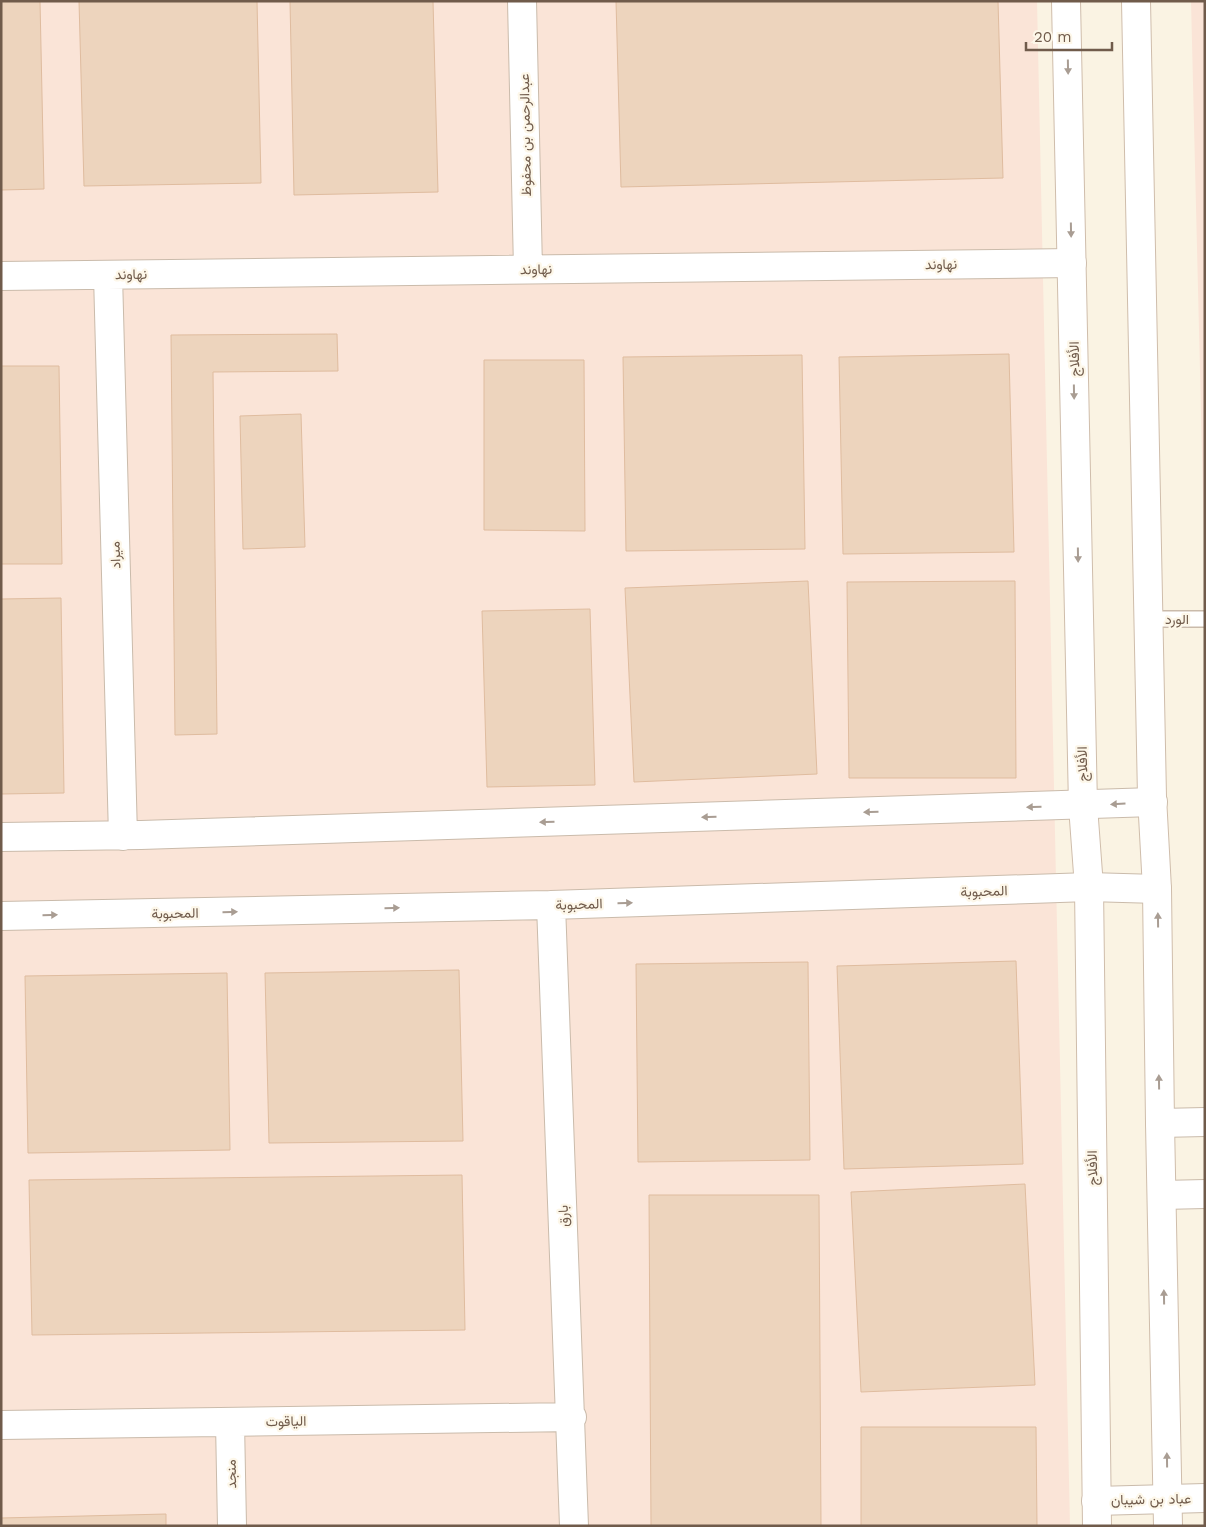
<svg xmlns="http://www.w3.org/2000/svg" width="1206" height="1527" viewBox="0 0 1206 1527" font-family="'Work Sans',Vazirmatn,sans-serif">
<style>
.commercial{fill:#fae4d7}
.building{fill:#edd4bd;stroke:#dfbc9f}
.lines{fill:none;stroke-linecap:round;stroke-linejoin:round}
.lane-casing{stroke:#cabbab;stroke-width:18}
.street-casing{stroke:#cabbab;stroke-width:30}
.secondary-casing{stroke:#cfbdab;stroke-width:30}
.lane{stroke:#fff;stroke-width:15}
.street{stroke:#fff;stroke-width:28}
.secondary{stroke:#fff;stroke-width:28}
.oneway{fill:#a99d93}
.labels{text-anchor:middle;stroke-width:4.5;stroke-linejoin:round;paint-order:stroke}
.street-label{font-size:14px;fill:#705b4b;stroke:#fdf7e9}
</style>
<rect width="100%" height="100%" fill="#faf3e3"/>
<path class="commercial" d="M1 1H1037L1070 1526H1Z
M1191 1H1205V577Z"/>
<path class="building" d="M1 1H40L44 189 1 190Z
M79 1H257L261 183 84 186Z
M290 1H433L438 192 294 195Z
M616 1H998L1003 178 621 187Z
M337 334 338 371 213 372 217 734 175 735 171 335Z
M1009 354 1014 552 843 554 839 357Z
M802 355 805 549 626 551 623 357Z
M484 360H584L585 531 484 530Z
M1 366H59L62 564H1Z
M301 414 305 547 243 549 240 416Z
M808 581 817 774 634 782 625 588Z
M1015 581 1016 778H849L847 582Z
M61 598 64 793 1 794V599Z
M590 609 595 785 487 787 482 611Z
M1016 961 1023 1164 844 1169 837 966Z
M808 962 810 1160 638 1162 636 964Z
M459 970 463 1141 269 1143 265 973Z
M227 973 230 1150 28 1153 25 976Z
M462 1175 465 1330 32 1335 29 1180Z
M1025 1184 1035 1385 861 1392 851 1192Z
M649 1195H819L821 1526H651Z
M861 1427H1036L1037 1526H861Z
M166 1514V1526H1V1518Z"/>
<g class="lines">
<g class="lane-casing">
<path id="lane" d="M1149 619H1205"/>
</g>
<g class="street-casing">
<path id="street" d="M522 1 528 269
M108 275 123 836
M1 276 1072 263
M1 837 141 835 1153 802
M551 905 574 1526
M1 916 551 905 1089 887 1157 889
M1160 1123 1205 1122
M1162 1195 1205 1194
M230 1422 232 1526
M1 1425 572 1417
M1096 1501 1205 1498"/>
</g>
<g class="secondary-casing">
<path id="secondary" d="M1066 1 1083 806 1089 887 1097 1526
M1136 1 1152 797 1157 889 1160 1123 1168 1526"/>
</g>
<use href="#lane" class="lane"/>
<use href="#street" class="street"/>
<use href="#secondary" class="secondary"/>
</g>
<defs><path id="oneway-solid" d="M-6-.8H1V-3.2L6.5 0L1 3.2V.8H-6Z" transform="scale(1.25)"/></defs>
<g class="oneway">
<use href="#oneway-solid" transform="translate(1068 67) rotate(89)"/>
<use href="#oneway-solid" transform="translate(1071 230) rotate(89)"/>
<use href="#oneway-solid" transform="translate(1074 392) rotate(89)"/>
<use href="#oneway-solid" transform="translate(1078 555) rotate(89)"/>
<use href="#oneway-solid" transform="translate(1118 804) rotate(177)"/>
<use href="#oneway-solid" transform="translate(1034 807) rotate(178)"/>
<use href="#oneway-solid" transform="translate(871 812) rotate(178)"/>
<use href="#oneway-solid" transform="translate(709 817) rotate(178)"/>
<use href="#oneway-solid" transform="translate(547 822) rotate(178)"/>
<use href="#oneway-solid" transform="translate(625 903) rotate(-2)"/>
<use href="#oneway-solid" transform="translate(392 908) rotate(-1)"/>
<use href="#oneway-solid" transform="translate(230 912) rotate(-1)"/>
<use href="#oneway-solid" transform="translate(50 915) rotate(-1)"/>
<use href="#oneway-solid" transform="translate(1158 920) rotate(-91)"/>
<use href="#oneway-solid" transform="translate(1159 1082) rotate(-91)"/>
<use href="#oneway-solid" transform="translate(1164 1297) rotate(-91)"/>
<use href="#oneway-solid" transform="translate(1167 1460) rotate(-91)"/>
</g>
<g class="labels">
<g class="street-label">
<text transform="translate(525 135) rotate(-91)" y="5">عبدالرحمن بن محفوظ</text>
<text transform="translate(941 264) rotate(-1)" y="5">نهاوند</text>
<text transform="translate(536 269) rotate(-1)" y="5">نهاوند</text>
<text transform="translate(131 274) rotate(-1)" y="5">نهاوند</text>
<text transform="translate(1074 359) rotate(-91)" y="5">الأفلاج</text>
<text transform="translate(115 555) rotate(-92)" y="5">ميراد</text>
<text x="1177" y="624">الورد</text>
<text transform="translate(1082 764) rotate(-91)" y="5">الأفلاج</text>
<text transform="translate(984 891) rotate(-2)" y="5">المحبوبة</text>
<text transform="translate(579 904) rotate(-2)" y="5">المحبوبة</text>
<text transform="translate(175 913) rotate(-1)" y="5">المحبوبة</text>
<text transform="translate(1092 1168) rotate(-91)" y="5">الأفلاج</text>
<text transform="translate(563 1216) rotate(-92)" y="5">بارق</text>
<text transform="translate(286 1421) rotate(-1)" y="5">الياقوت</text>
<text transform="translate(231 1474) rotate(-91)" y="5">منجد</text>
<text transform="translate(1151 1499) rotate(-1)" y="5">عباد بن شيبان</text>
</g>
</g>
<rect width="1206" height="1527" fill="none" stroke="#705b4b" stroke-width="5"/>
<path d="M1026 42v8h86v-8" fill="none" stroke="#705b4b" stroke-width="2.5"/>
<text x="1034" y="42" font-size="15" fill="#705b4b" stroke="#fdf7e9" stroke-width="4" paint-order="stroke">20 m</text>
</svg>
